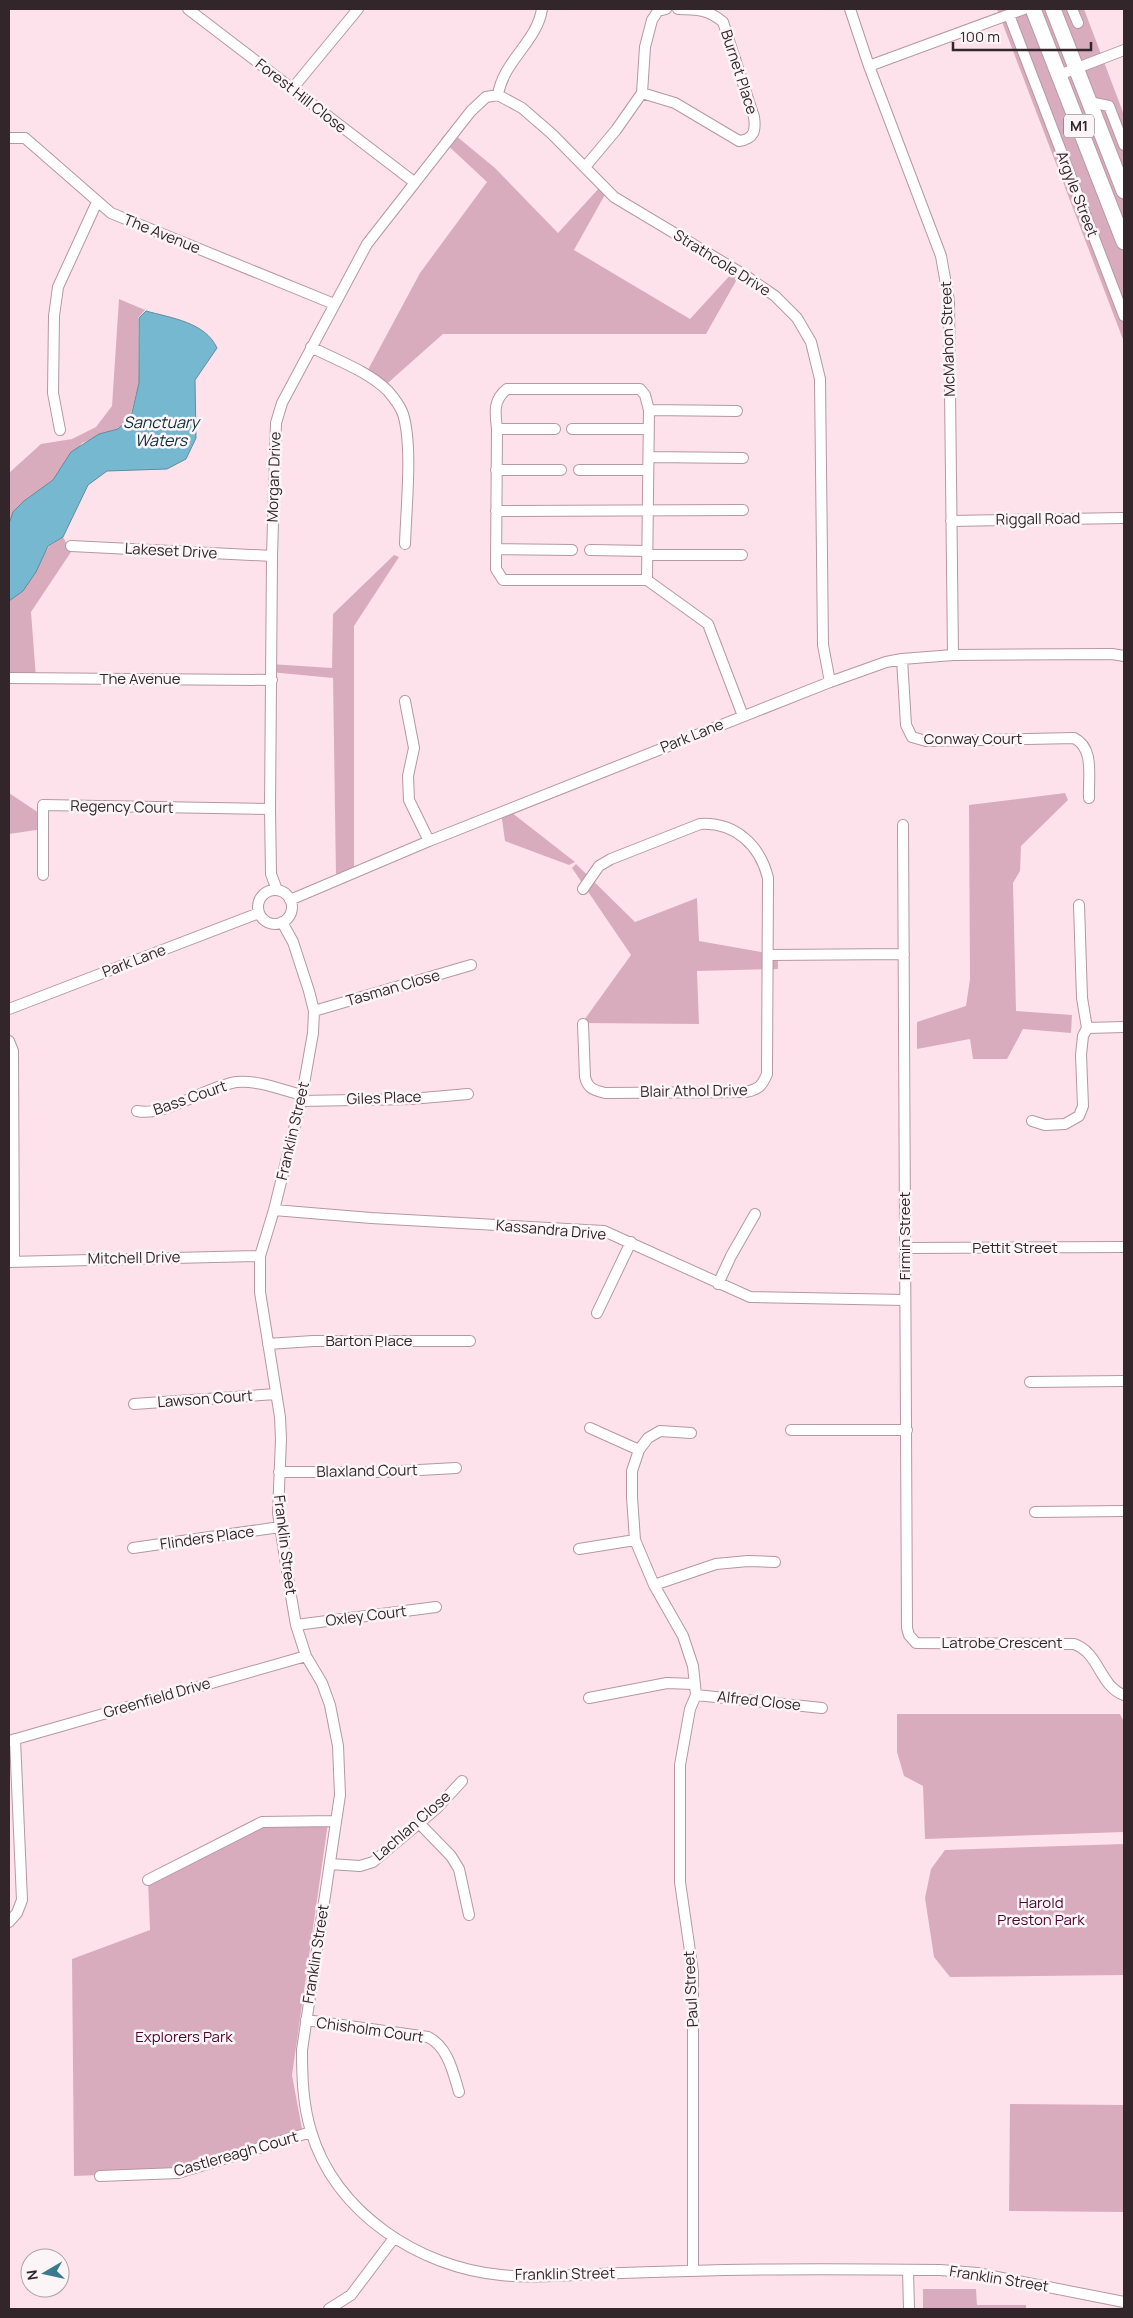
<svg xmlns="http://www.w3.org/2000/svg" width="1133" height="2318" viewBox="0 0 1133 2318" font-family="Manrope,sans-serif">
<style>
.green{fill:#d9acbd}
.water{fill:#75b8cf;stroke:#618c9e}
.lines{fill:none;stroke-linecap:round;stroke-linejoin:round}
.minor-casing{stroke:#b697a2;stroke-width:12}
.highway-casing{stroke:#b697a2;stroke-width:17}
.minor{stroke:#fff;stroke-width:10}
.highway{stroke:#fff;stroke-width:15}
.labels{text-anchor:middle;stroke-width:5;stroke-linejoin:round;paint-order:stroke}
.shield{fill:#fcf5f8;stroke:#6f6468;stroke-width:1}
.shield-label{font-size:14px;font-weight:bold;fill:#32262a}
.street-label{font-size:15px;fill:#32262a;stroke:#fcf5f8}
.park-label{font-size:15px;fill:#4d072d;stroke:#fcf5f8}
.water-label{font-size:16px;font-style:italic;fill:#0d2e38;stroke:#fcf5f8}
</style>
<rect width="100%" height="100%" fill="#fde2ec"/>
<path class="green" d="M997 9H1084L1124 115V342Z
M449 130 495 168 558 233 601 186 607 191 574 250 690 319 734 271 740 274 706 334H443L381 389 363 379 420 273 487 182 441 139Z
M119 299 145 310 138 318 139 383 130 417 118 429 82 443 53 480 13 512 9 551V473L41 444 72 439 96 427 112 406Z
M63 537 71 552 31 612 36 678 9 677V600L23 591 49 546Z
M394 555 399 557 354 626V869L336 876 333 678 270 672V664L332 668 333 614Z
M9 793 42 815 43 829 9 834Z
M1065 793 1068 800 1021 846 1020 871 1013 883 1016 1011 1072 1015 1071 1033 1023 1029 1007 1059H973L970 1039 917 1049V1022L966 1006 970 979 969 805Z
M507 809 575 862 569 865 505 841 501 812Z
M576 864 635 922 697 898 699 941 778 955V969L697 971 699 1024 582 1023 631 955 572 868Z
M897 1714H1120L1124 1722V1832L925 1839 923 1786 904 1776 897 1752Z
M329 1816 292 2075 302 2129 178 2172 74 2176 72 1959 150 1930 148 1881 262 1822Z
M1124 1844V1975L950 1977 934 1957 925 1898 931 1869 945 1850Z
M1010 2104 1124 2105V2212L1009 2211Z
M923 2289H976L977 2305H1026V2309H923Z"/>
<path class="water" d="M146 311C171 318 205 322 217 348L195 380 196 438 186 459 167 469 107 471 88 485 63 537 48 546 36 572 23 591 9 601V524L13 512 24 501 53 480 71 452 99 434 118 429 131 417 139 383V318Z"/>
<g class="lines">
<g class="minor-casing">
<path id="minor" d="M188 9 414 182
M850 9 869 66 941 256 949 301 953 655
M1072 9 1078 23
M1009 15 1124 316
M869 66 1024 9
M1059 75 1124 50
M292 89 358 9
M642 93 675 103 739 141C754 139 756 131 754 117L723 22C709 10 697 9 678 9
M498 95 522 108 552 134 614 197 746 276 775 296 797 318 811 342 820 379 823 645 830 682
M498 95C503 61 537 42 542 9
M1089 102 1109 106 1124 145
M9 138H25L111 213 334 304
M585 167 616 130 642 93 645 47 652 20 658 11 666 9
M311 347C336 360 368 371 388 391 394 398 400 405 403 414 413 446 406 509 405 544
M737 411 649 410 647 580 708 624 743 716
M497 429H555
M572 429H649
M60 430 53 393 54 316 58 287 97 202
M649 457 743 458
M496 470H561
M579 470H647
M496 511 743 510
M951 521 1124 518
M71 546 272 556
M496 549 572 550
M590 550 647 551
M647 555H742
M647 580H503L496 569 497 429C495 412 493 400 507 389H640L645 395 649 410
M902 659 906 725 912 737 926 741 1074 738C1095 748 1088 778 1089 798
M9 678 272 680
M405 701 414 748 408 776 409 800 429 841
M903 825 907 1628 909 1635 916 1643 1074 1644C1100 1653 1099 1686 1124 1695
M43 875V805L270 809
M583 889 599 866 611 859 700 824C735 822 760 845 768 878L767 1074C762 1086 759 1089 746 1092L605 1093C594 1090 588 1089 585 1077L583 1024
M277 890 271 874 270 809 272 556 276 423 282 403 367 244 471 111 486 97 498 95
M258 907a17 17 0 1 1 34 0a17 17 0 1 1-34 0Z
M290 900 429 841 830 682 886 662 902 659 953 655 1112 654 1124 656
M282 922 293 942 309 991 314 1011 313 1033 301 1101 274 1210 260 1256V1292L280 1417 281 1439 278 1513 290 1590 296 1625 306 1656 322 1683 330 1705 338 1746 340 1795 302 2050C302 2078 303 2105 311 2131 334 2212 420 2268 501 2275 526 2278 551 2276 575 2275 614 2273 653 2272 691 2271 774 2268 857 2269 940 2270L977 2273 1124 2302
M768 955 904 954
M9 1009 259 913
M314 1011 471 965
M1087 1028 1124 1027
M9 1041 13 1051 14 1261
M301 1101 411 1099 468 1094
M137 1111C166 1117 206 1086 237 1082 258 1080 282 1090 302 1095
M1032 1121 1045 1125 1065 1124 1079 1116 1083 1106 1081 1055 1083 1036 1087 1028 1082 998 1079 905
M274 1210 371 1218 604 1231 750 1297 905 1300
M905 1248 1124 1247
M9 1262 260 1256
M718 1284 731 1256 755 1214
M597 1313 631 1242
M268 1344 313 1341H470
M1030 1382 1124 1381
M134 1404 276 1394
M590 1428 639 1450
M791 1430H907
M691 1433 660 1431 648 1438 639 1450 632 1471V1497L635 1540 654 1585 683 1636 693 1666 696 1695 690 1709 680 1765V1882L693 1972V2271
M279 1472H383L456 1468
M1035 1512 1124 1511
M133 1548 280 1527
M579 1549 635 1540
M654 1585 716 1564 748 1561 775 1562
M296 1625 436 1607
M696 1695 822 1708
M589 1698 667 1683 693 1684
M9 1741 306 1656
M419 1823 451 1856 459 1869 469 1915
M330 1864 360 1866 373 1862 436 1809 462 1781
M148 1880 262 1822 336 1821
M9 1922 17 1913 22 1900 15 1739
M306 2020 428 2037C448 2047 453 2072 459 2092
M100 2176 178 2173 311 2132
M908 2270 909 2309
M329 2309 351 2295 394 2238"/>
</g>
<g class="highway-casing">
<path id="highway" d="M1033 9 1124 242
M1053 9 1124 191"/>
</g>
<use href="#minor" class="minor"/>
<use href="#highway" class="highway"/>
</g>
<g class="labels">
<rect class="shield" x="1064" y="114.5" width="30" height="23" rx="4"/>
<g class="shield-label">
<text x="1079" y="131">M1</text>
</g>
<g class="street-label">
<text transform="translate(739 72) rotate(72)" y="5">Burnet Place</text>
<text transform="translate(301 96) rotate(38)" y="5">Forest Hill Close</text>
<text transform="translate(1077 194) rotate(69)" y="5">Argyle Street</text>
<text transform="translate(162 234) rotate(22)" y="5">The Avenue</text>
<text transform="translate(722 263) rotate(32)" y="5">Strathcole Drive</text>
<text transform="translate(948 339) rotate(-92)" y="5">McMahon Street</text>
<text transform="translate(274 477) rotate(-88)" y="5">Morgan Drive</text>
<text transform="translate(1038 519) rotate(-1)" y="5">Riggall Road</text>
<text transform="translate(171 551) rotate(3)" y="5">Lakeset Drive</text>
<text x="140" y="684">The Avenue</text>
<text transform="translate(692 736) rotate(-22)" y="5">Park Lane</text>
<text x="973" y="744">Conway Court</text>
<text transform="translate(122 807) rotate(1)" y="5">Regency Court</text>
<text transform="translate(134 961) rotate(-21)" y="5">Park Lane</text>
<text transform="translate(393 988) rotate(-16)" y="5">Tasman Close</text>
<text transform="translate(694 1091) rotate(-1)" y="5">Blair Athol Drive</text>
<text transform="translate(190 1098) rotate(-19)" y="5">Bass Court</text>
<text transform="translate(384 1098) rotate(-2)" y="5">Giles Place</text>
<text transform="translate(293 1131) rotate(-77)" y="5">Franklin Street</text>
<text transform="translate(551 1230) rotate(5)" y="5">Kassandra Drive</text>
<text transform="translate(905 1236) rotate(-90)" y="5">Firmin Street</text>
<text x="1015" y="1253">Pettit Street</text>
<text transform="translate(134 1258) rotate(-1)" y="5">Mitchell Drive</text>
<text x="369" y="1346">Barton Place</text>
<text transform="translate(205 1399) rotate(-4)" y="5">Lawson Court</text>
<text transform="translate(367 1471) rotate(-1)" y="5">Blaxland Court</text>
<text transform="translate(207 1538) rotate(-8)" y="5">Flinders Place</text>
<text transform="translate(285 1545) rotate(83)" y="5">Franklin Street</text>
<text transform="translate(366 1616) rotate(-7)" y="5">Oxley Court</text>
<text x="1002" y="1648">Latrobe Crescent</text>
<text transform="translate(157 1698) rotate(-16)" y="5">Greenfield Drive</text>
<text transform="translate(759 1701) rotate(6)" y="5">Alfred Close</text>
<text transform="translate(412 1826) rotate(-41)" y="5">Lachlan Close</text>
<text transform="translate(316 1954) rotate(-81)" y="5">Franklin Street</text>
<text transform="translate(691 1989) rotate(-93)" y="5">Paul Street</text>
<text transform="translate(370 2030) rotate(8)" y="5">Chisholm Court</text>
<text transform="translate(236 2154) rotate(-16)" y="5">Castlereagh Court</text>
<text transform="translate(565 2274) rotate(-1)" y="5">Franklin Street</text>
<text transform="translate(999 2279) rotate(9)" y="5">Franklin Street</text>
</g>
<g class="park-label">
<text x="1041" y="1908">Harold<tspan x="1041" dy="17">Preston Park</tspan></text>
<text x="184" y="2042">Explorers Park</text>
</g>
<g class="water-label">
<text x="161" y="428">Sanctuary<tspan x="161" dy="18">Waters</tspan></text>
</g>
</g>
<rect width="1133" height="2318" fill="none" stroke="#32262a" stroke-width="20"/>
<g transform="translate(45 2273) rotate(261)"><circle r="24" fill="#fcf5f8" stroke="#aba2a6"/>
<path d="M0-4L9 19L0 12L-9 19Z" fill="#3a798e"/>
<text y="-8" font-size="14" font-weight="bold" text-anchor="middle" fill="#32262a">N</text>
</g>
<path d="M953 42v8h138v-8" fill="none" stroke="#32262a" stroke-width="2.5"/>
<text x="960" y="42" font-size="15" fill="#32262a" stroke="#fcf5f8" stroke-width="4" paint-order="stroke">100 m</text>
</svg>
